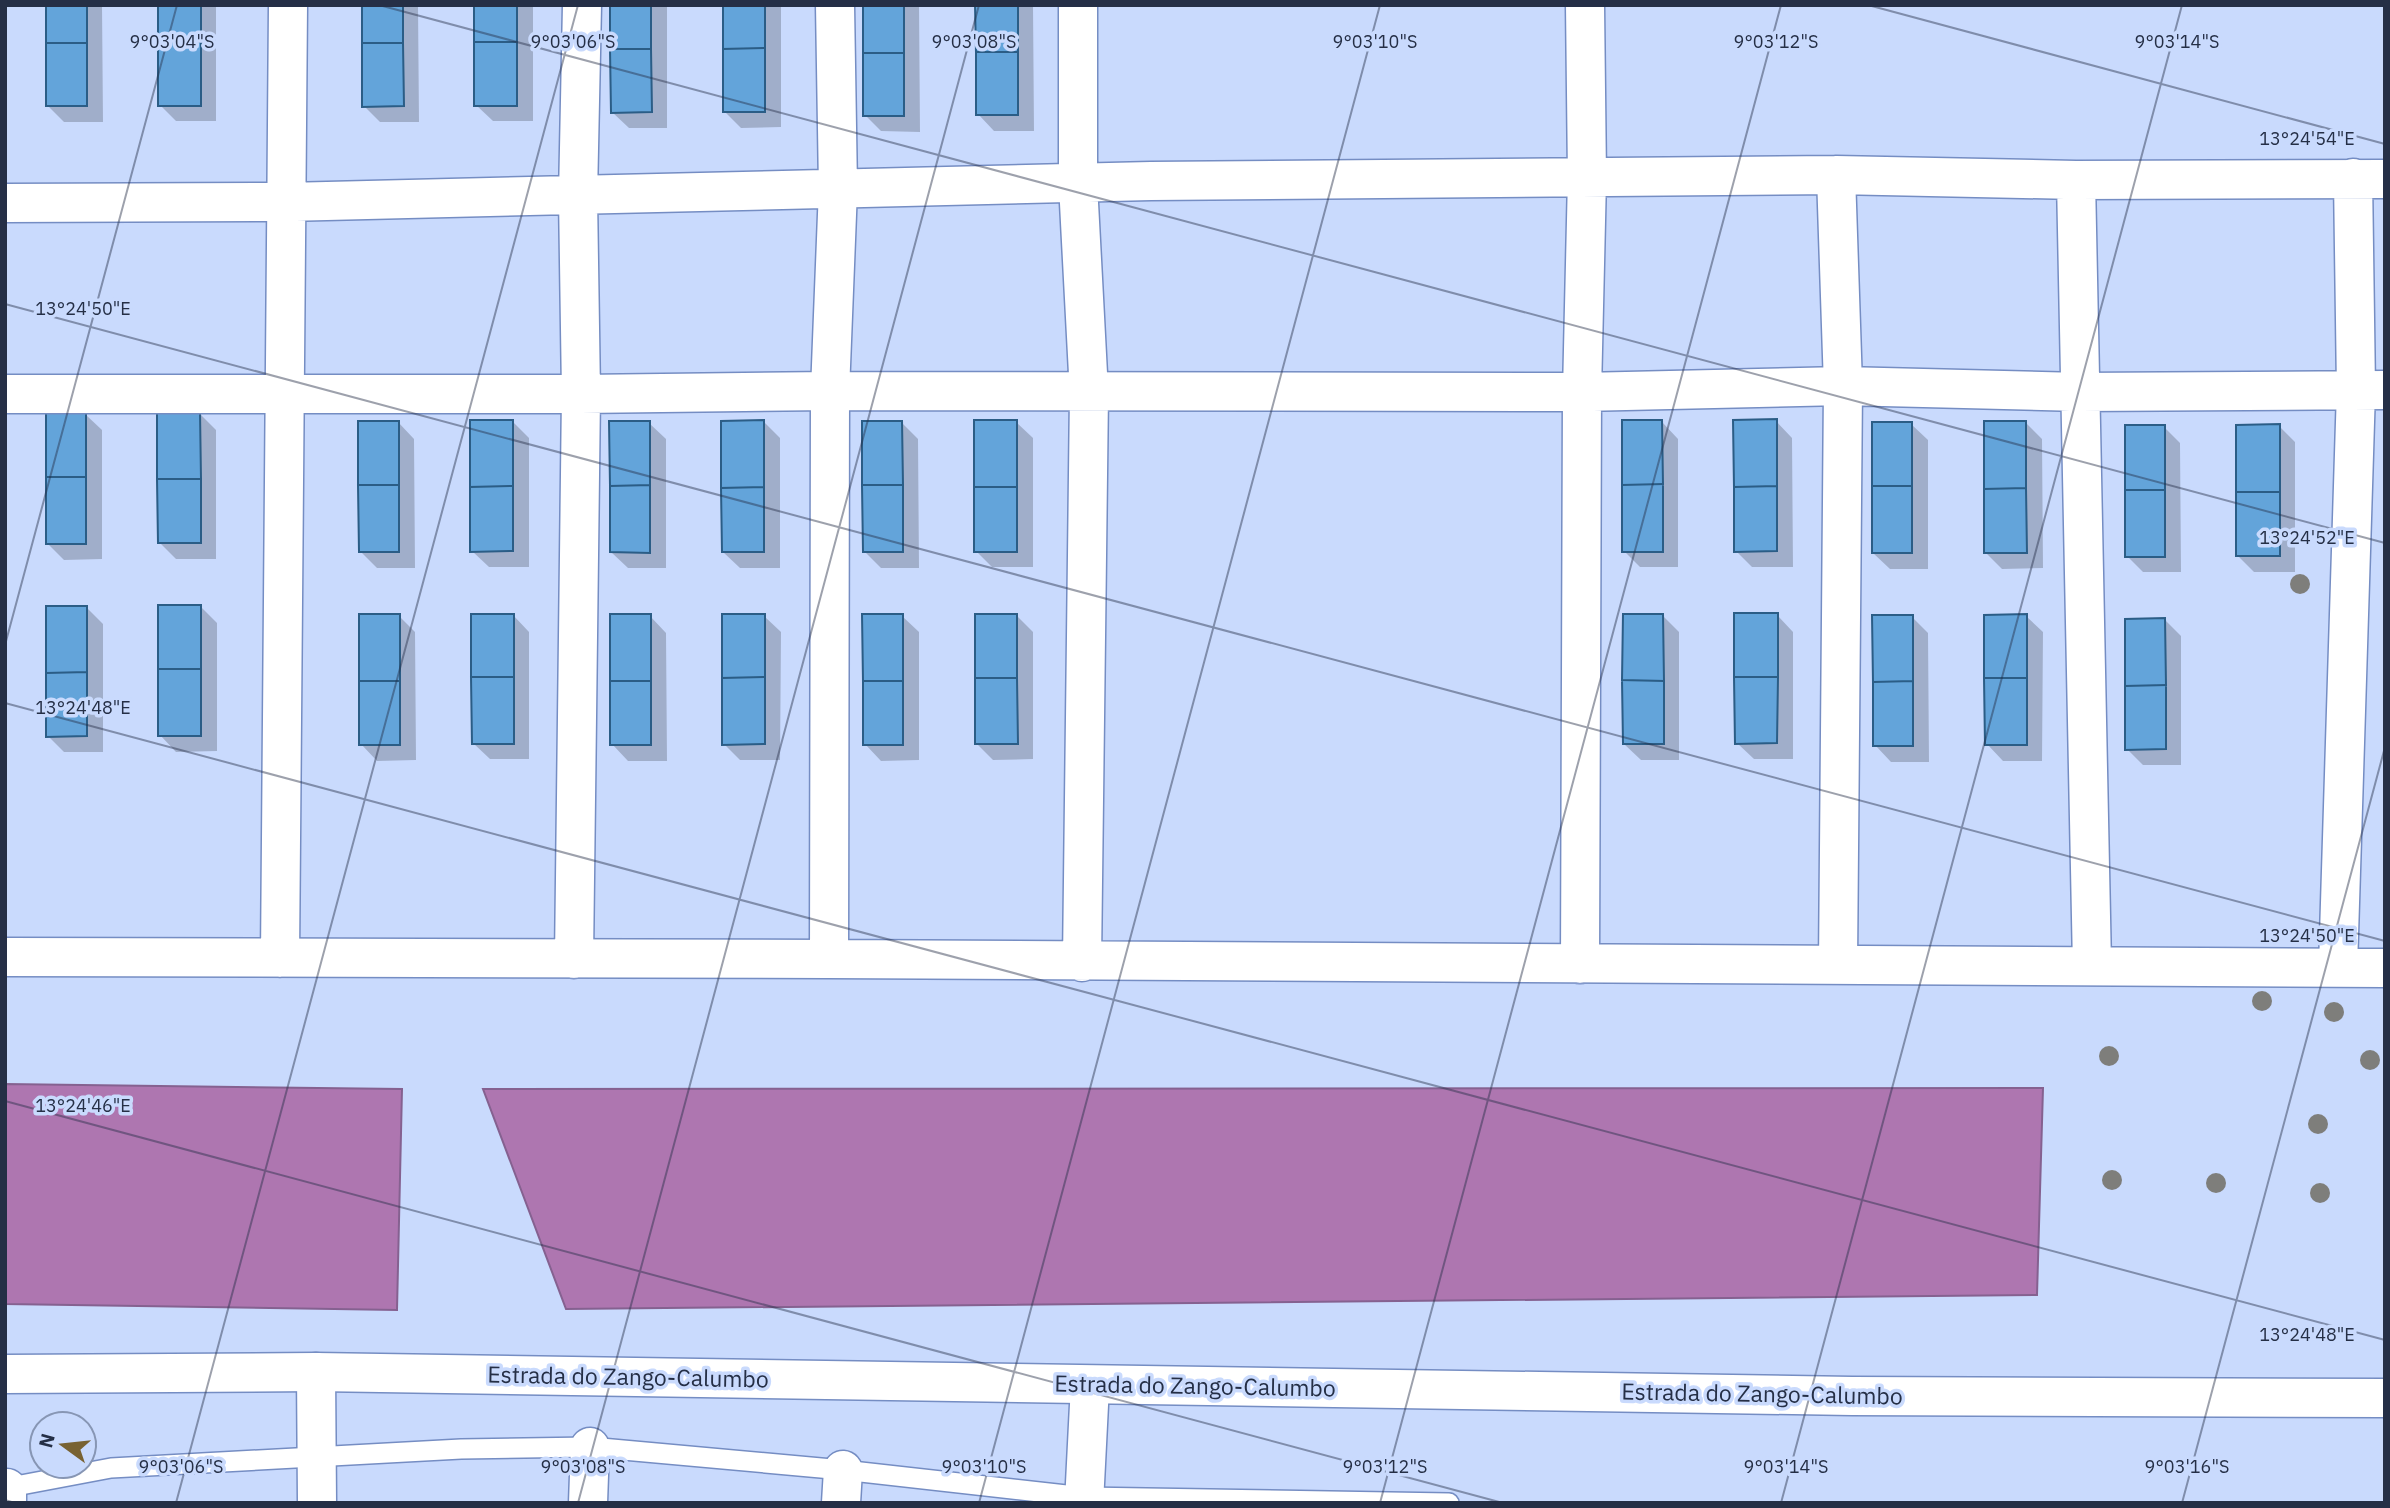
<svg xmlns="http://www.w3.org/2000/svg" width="2390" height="1508" viewBox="0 0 2390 1508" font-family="'IBM Plex Sans',sans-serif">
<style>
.water{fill:#ae76b0;stroke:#856190;stroke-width:2}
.shadow{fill:#0003}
.building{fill:#63a4da;stroke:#2b5d86;stroke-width:2}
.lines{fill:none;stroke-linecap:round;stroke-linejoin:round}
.lane-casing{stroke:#758dc3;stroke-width:22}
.street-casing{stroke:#758dc3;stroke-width:41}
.secondary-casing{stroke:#758dc3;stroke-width:41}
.lane{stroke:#fff;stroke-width:19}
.street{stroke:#fff;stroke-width:38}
.secondary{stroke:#fff;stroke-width:38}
.tree{fill:#7e7e7b}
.ticks{fill:none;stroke:#252f46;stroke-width:2;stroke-opacity:0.45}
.labels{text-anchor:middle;stroke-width:7;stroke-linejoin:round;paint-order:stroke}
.street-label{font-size:23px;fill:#252f46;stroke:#c9dafd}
.ticks-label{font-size:18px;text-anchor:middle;fill:#252f46;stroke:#c9dafd;stroke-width:7;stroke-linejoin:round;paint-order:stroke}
</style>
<rect width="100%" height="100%" fill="#c9dafd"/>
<path class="water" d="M5 1084 402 1089 397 1310 5 1304Z
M2043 1088 2037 1295 566 1309 483 1089Z"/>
<path class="shadow" d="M48 5H102L103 122H64L48 106Z
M160 5H216V121H176L160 105Z
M364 5H418L419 122H380L364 106Z
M476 5H533V121H493L476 105Z
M612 5H667V128H629L612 112Z
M724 5H781V127L741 128 724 111Z
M865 5H919L920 132 881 131 865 115Z
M977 5H1033L1034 131H994L978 114Z
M85 414 102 430V559L64 560 48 544Z
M200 414 216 430V559H176L160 543Z
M512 421 529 438V567H489L472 551Z
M1776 421 1792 438 1793 567H1752L1736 551Z
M398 422 414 439 415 568H377L360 551Z
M764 422 780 438V568H740L723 552Z
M901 422 918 439 919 568H881L864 551Z
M1016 422 1033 438V567H992L976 551Z
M1662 422 1678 439V567H1640L1624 551Z
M649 423 666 439V568H628L611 552Z
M2026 423 2042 439 2043 568 2002 569 1985 552Z
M1911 424 1928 440V569H1890L1873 553Z
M2279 426 2295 442V572H2254L2238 556Z
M2164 427 2180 443 2181 572H2143L2127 556Z
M86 607 103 624V752H64L48 736Z
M201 607 217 623V751L176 752 160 735Z
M513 615 529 632V759H490L473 743Z
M1016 615 1033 632V759L993 760 977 744Z
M1777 615 1793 632V759H1754L1737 743Z
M399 616 415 632 416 760 377 761 361 744Z
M650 616 666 633 667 761H628L612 744Z
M764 616 781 632 780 760H740L724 744Z
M902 616 919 632V760L881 761 865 744Z
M1663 616 1679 632V760H1641L1624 744Z
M2026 616 2043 632 2042 761H2003L1987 744Z
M1912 617 1928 633 1929 762H1891L1875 745Z
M2165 620 2181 636V765H2143L2127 749Z"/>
<path class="building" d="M46 5H87V43H46Z
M158 5H201V42H158Z
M362 5H403V43H362Z
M474 5H517V42H474Z
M610 5H651V49H610Z
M723 5H765V48L723 49Z
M863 5H904V53H863Z
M975 5H1018V52H976Z
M158 42H201V106H158Z
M474 42H517V106H474Z
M46 43H87V106H46Z
M362 43H403L404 106 362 107Z
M765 48V112H723V49Z
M610 49H651L652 112 611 113Z
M976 52H1018V115H976Z
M863 53H904V116H863Z
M86 412V477H46V413Z
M157 412H200L201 479H157Z
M1777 419V486L1734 487 1733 420Z
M470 420H513V486L470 487Z
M764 420V487L721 488V421Z
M974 420H1017V487H974Z
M1622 420H1662L1663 484 1622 485Z
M358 421H399V485H358Z
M609 421H650V485L610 486Z
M862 421H902L903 485H862Z
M1984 421H2026V488L1984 489Z
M1872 422H1912V486H1872Z
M2280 424V492H2236V425Z
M2125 425H2165V490H2125Z
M46 477H86V544H46Z
M157 479H201V543H158Z
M1663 484V552H1622V485Z
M358 485H399V552H359Z
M650 485V553L610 552V486Z
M862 485H903V552H863Z
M513 486V551L470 552V487Z
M1777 486V551L1734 552V487Z
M1872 486H1912V553H1872Z
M764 487V552H722L721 488Z
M974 487H1017V552H974Z
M2026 488 2027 553H1984V489Z
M2125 490H2165V557H2125Z
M2236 492H2280V556H2236Z
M158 605H201V669H158Z
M46 606H87V672L46 673Z
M1734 613H1778V677H1734Z
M359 614H400V681H359Z
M471 614H514V677H471Z
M610 614H651V681H610Z
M722 614H765V677L722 678Z
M862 614H903V681H863Z
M975 614H1017V678H975Z
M1623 614H1663L1664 681 1622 680Z
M2027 614V678H1984V615Z
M1872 615H1913V681L1873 682Z
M2165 618 2166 685 2125 686V619Z
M158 669H201V736H158Z
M87 672V736L46 737V673Z
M471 677H514V744H472Z
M765 677V744L722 745V678Z
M1734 677H1778L1777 743 1735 744Z
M975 678H1017L1018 744H975Z
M1984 678H2027V745H1985Z
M1622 680 1664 681V744H1623Z
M359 681H400V745H359Z
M610 681H651V745H610Z
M863 681H903V745H863Z
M1913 681V746H1873V682Z
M2166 685V749L2125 750V686Z"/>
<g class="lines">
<g class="lane-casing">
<path id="lane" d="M5 1488 111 1468 461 1449 590 1447 843 1470 1084 1497 1449 1503"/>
</g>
<g class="street-casing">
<path id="street" d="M1078 5V184L1089 393 1082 962
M1836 175 1843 386 1838 965
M2076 180 2092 966
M5 203 286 202 1151 181 1836 175 2076 180 2385 179
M5 394H581L830 391 1582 392 1843 386 2080 392 2385 390
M5 957 829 959 2385 968
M280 958 288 5
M574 959 581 394 578 196 582 5
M829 959 830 391 838 189 835 5
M1580 964 1582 392 1587 178 1585 5
M2338 967 2356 390 2353 178
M316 1372 317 1503
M7 1503V1488
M588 1503 590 1447
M841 1503 843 1470
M1084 1503 1090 1385"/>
</g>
<g class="secondary-casing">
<path id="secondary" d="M5 1374 316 1372 1852 1396 2385 1398"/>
</g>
<use href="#lane" class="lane"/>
<use href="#street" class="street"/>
<use href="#secondary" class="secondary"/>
</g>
<g class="tree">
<circle cx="2300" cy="584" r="10"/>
<circle cx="2262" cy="1001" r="10"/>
<circle cx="2334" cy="1012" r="10"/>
<circle cx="2109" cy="1056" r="10"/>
<circle cx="2370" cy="1060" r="10"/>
<circle cx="2318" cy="1124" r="10"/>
<circle cx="2112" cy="1180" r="10"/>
<circle cx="2216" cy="1183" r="10"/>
<circle cx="2320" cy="1193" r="10"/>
</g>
<path class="ticks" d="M379 5 2385 543M1868 5 2385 144M5 304 2385 941M5 645 177 5M5 703 2385 1340M5 1101 1503 1503M5 1500 15 1503M176 1503 578 5M578 1503 979 5M979 1503 1380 5M1380 1503 1781 5M1781 1503 2182 5M2182 1503 2385 747"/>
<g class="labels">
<g class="street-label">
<text transform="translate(628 1377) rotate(1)" y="8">Estrada do Zango-Calumbo</text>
<text transform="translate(1195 1386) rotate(1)" y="8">Estrada do Zango-Calumbo</text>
<text transform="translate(1762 1394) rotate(1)" y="8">Estrada do Zango-Calumbo</text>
</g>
</g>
<g class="ticks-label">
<text x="573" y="48">9°03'06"S</text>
<text x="974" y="48">9°03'08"S</text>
<text x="1375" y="48">9°03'10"S</text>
<text x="1776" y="48">9°03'12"S</text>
<text x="172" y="48">9°03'04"S</text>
<text x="2177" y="48">9°03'14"S</text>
<text x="2307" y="145">13°24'54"E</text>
<text x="83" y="315">13°24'50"E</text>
<text x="2307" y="544">13°24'52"E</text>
<text x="83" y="714">13°24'48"E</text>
<text x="2307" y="942">13°24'50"E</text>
<text x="83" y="1112">13°24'46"E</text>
<text x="2307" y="1341">13°24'48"E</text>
<text x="181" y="1473">9°03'06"S</text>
<text x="583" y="1473">9°03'08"S</text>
<text x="984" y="1473">9°03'10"S</text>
<text x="1385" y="1473">9°03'12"S</text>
<text x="1786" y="1473">9°03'14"S</text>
<text x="2187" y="1473">9°03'16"S</text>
</g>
<rect width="2390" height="1508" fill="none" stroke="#252f46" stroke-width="14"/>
<g transform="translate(63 1445) rotate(285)"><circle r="33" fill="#c9dafd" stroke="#8796b4" stroke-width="2"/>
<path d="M0-5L12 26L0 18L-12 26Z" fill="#786232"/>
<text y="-10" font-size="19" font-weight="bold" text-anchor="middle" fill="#252f46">N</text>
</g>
</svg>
